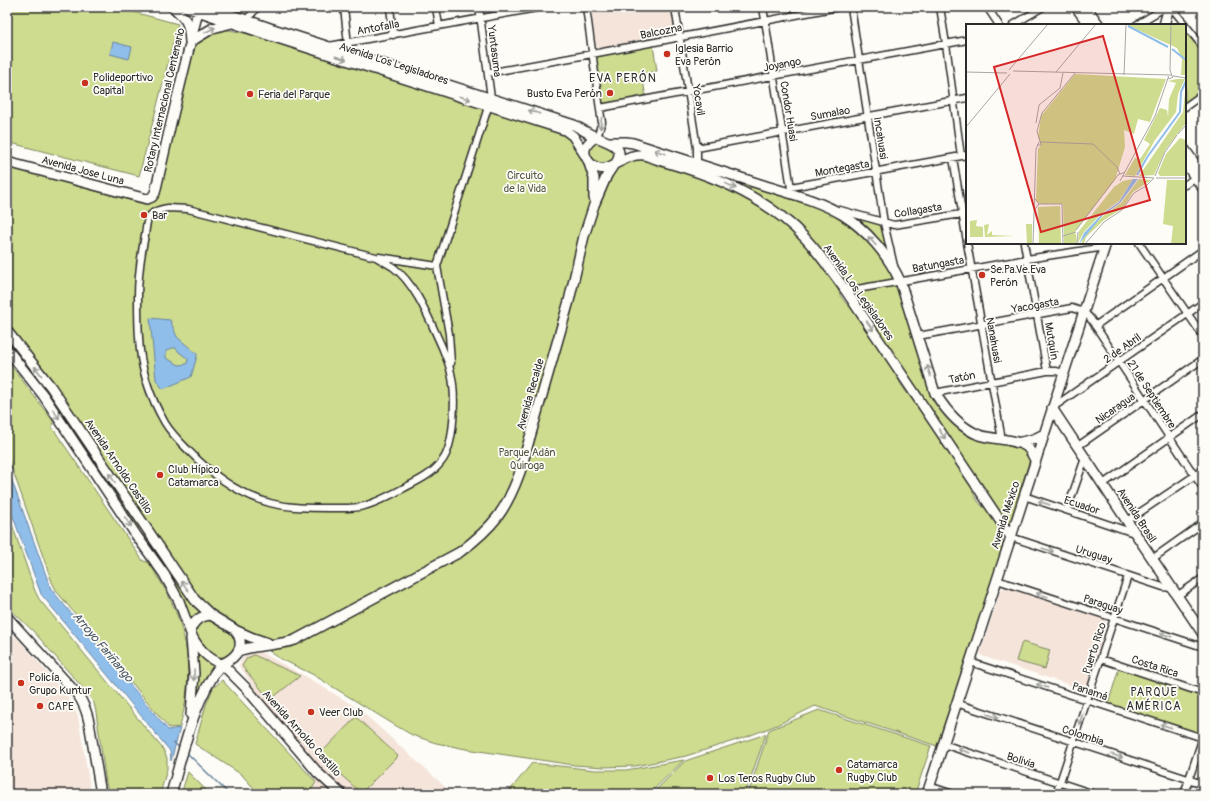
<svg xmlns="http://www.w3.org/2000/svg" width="1210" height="801" viewBox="0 0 1210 801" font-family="Pangolin,sans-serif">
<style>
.built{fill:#f5e4da}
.green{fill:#cedc8f;stroke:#7c845d}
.water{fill:#90beeb;stroke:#68839e;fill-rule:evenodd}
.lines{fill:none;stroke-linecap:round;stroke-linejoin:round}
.stream{stroke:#68839e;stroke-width:1.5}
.street-casing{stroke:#2b2b2b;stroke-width:9}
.secondary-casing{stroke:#2b2b2b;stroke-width:12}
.street{stroke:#fdfcf7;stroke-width:6}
.secondary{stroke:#fdfcf7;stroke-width:9}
.oneway{stroke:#9e9e9b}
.poi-dot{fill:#c8321e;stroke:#fdfcf7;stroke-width:1.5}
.labels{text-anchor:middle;stroke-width:3.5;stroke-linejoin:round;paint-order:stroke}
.street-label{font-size:11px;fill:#2b2b2b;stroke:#fdfcf7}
.poi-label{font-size:11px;fill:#2b2b2b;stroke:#fdfcf7;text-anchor:start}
.park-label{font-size:11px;fill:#545744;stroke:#fdfcf7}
.neighbourhood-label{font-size:12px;letter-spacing:1px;fill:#2b2b2b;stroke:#fdfcf7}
.water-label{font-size:12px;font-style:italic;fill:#495765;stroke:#fdfcf7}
.inset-river{fill:none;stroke:#90beeb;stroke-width:2}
.inset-road{fill:none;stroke:#a9a8a5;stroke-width:1}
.view{fill:#d62828;fill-opacity:0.15;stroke:#d62828;stroke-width:2}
.inset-edge{fill:none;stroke:#2b2b2b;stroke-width:2}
</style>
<rect width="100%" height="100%" fill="#fdfcf7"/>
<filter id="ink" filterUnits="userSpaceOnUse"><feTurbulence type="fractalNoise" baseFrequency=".025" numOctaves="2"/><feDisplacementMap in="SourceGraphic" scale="8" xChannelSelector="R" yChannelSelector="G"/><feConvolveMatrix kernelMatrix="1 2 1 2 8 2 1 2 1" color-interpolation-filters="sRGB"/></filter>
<g filter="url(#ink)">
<path class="built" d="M591 7H671L674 30 672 34 599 48 596 46Z
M1005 587 1105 620 1107 624 1087 687 1082 689 982 656 980 653 1001 590Z
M7 631 20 641 68 697 78 716 91 794H7Z
M250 652H260L305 676 359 709 453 794H309L316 782 239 665 244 656Z"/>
<path class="green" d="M7 7H115L178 24 139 176 7 142Z
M221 29C234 30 245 34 258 35L561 132C575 144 579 153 587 169L611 175C618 168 624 162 634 160 645 158 658 164 669 167 711 180 754 197 788 226 807 243 822 264 837 284 838 294 845 305 854 309L896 373C900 388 913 399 922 411 938 435 954 459 971 484 972 491 976 500 982 506 984 508 987 509 989 511 998 521 1003 533 1003 546L937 746 815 706 777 725 746 737 686 756 635 766 604 767 574 765 466 749 436 743 412 735 393 724 312 674 279 658 204 605 53 385 7 325V167L144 204 154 200 160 192 192 54C198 38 206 36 221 29Z
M1185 31 1203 54V90L1185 103Z
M653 45 657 71 642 74 646 98 604 105 602 101 596 63 597 57 600 56Z
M598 142 605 143 615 152 614 159C612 161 609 164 606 164 592 168 580 148 598 142Z
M702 169C737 180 772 190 807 203 822 208 840 216 853 226 872 242 888 264 898 286L941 408 992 442 1025 450 1030 459 1010 523 1008 525H1006L806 235Z
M850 216 879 225 881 227 890 258Z
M7 336 42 381 142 526 138 529 51 402 7 344Z
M7 360 53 421 52 427 143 561 148 562C178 605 193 645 186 697 185 707 182 717 180 727L169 728 57 592 52 582 7 454Z
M7 510 35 591 39 599 163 749 167 758V769L160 794H109L106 783 96 712 94 703 88 694 34 632 7 606Z
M146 533 201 612V613L191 621 159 562 142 536Z
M210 619C215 622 230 629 233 634 240 644 232 659 219 657 212 656 197 642 195 634 194 630 197 626 198 622Z
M1022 642 1050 650 1045 669 1016 661Z
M196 648 216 666 196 703Z
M254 655 300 676 270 700 242 666 247 658Z
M1119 668 1203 696 1202 731 1200 733H1197L1108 704Z
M222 680 316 782 309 794H259L242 775 195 744 206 705 213 688Z
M819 710 931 746 915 794H748L769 730Z
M356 717 398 756 361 793 319 755Z
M766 734 745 794H652L685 761Z
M684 760 649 794H507L532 763 595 770H626Z
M188 772 210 794H181Z"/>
<path class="water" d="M113 42 132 47 129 59 110 54Z
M150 318 170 320 177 337 197 354V356L191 377 163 389 156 380ZM172 348H176L179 352 188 359 187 364 179 365 166 358V351Z
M7 467 51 589 168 730 180 728 171 761 170 751 41 594 7 500Z"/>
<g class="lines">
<path class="stream" d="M174 743 180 748
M187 753 229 794"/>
<g class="street-casing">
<path id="street" d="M344 7 348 45
M390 7 393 35
M436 7 439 26
M586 7 601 117 602 122 597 137
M675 7 697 148V166
M763 7 792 195
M851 7 884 223 894 266
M940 7 946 44 961 156
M987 7 999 25
M1171 7 1203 47
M245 23 246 20 258 7
M1013 25 1043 7
M1136 25 1166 7
M329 46 542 7
M488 73 592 54 838 7
M1185 107 1203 94
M600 108 967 40
M697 148 967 98
M953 158 967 242
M1185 185 1198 175
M791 187 967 155
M168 208 188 209 376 257C381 260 387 263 393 267 416 284 430 321 442 347 445 355 449 363 451 373 456 393 455 445 442 461 433 474 418 481 404 488 391 495 378 502 364 506 353 509 340 508 329 508 310 508 289 508 270 503 238 494 210 473 188 450 180 442 171 433 165 423 150 397 140 367 139 337 138 324 138 311 138 297 138 277 141 255 145 235 146 230 146 224 148 219 151 212 160 209 168 208Z
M840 210 894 225 967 213
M967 243 1002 440
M1024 243 1047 371
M1139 243 1203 336
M379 257 437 266
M846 291 1027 259 1105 247
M1095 326 1203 250
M918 336 1072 308 1084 312 1090 318 1203 488
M451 363 449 334 437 266 491 98 479 7
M935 393 1047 371H1056L1064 373
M1052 408 1203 303
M1078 446 1203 359
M1103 484 1203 414
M1024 496 1134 533
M1067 510 1085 458
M1127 521 1203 470
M1011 537 1163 587 1171 588
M1152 559 1203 523
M997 580 1203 647
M1177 596 1203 578
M1101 659 1203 693
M970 662 1203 738
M956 703 1203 784
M943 744 1094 794
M929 786 953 794
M1056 794 1128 576
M1184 794 1203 737"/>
</g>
<g class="secondary-casing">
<path id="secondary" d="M173 7C187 20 189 22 190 42L213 28 232 23
M186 7 268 35 565 130 573 136 585 155
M209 7 270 28 574 125C581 129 587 133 594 136 606 142 627 145 616 163
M1076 7 1089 25
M1086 7 1099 25
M1164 25 1169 7
M596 137C588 142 581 149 587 159 590 164 593 167 599 168 608 170 613 164 621 161 628 157 636 154 644 155 648 156 652 158 656 159 665 162 675 165 685 168 729 182 773 204 805 238 820 254 833 273 846 291L1011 537
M610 142H626L633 143C677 157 722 172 766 186 792 194 820 201 843 215 867 230 888 255 900 281L935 393C946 411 959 427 979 435 993 440 1015 438 1027 447 1031 451 1033 456 1035 460
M1185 150 1203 175
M7 162 147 199 152 197 155 193 171 123 199 7
M589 163 594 178V198
M1185 163 1203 188
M7 331 51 387 195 600 211 615 234 629C247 644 238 657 222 664 208 660 194 644 190 631 194 620 200 616 211 615
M7 349 43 395 136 535 164 574 179 601 190 631
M1052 408 1127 521 1203 634
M1017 443 1034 439 1044 434
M7 617 78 695C84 704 87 712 89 722L101 794
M235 630 253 638 268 643
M238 651C257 644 277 646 295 640L460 552C493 527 506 511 520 472L569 301 584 236 594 205 607 175 613 166
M222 664 246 688 318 773 341 794
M191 715 194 673 191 638
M171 794C184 749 193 702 221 664
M927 794 1011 537 1106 243"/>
</g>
<use href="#street" class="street"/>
<use href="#secondary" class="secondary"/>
</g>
<defs><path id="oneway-shaft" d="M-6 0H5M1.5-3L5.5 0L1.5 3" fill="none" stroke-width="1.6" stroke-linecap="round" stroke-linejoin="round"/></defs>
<g class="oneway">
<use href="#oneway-shaft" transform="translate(210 30) rotate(-27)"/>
<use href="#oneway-shaft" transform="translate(341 58) rotate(18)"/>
<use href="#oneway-shaft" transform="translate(465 98) rotate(18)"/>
<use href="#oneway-shaft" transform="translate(534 112) rotate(-162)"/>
<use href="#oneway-shaft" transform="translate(601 123) rotate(96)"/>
<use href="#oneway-shaft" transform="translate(660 152) rotate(-162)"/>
<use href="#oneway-shaft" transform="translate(731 186) rotate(26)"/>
<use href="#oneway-shaft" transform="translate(872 241) rotate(-132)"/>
<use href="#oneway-shaft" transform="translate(870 326) rotate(56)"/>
<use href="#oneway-shaft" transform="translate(38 371) rotate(-128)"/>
<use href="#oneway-shaft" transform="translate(929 371) rotate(-107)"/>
<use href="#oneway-shaft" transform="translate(56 414) rotate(55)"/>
<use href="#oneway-shaft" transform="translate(942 434) rotate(56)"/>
<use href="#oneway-shaft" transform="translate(112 478) rotate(-124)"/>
<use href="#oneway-shaft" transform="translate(1044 503) rotate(-162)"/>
<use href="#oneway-shaft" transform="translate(128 522) rotate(57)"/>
<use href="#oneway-shaft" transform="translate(1048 550) rotate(18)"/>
<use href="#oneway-shaft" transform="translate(185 586) rotate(-125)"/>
<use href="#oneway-shaft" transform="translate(1042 595) rotate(-162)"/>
<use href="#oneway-shaft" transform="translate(1166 635) rotate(-162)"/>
<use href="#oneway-shaft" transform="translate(194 675) rotate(91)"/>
<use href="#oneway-shaft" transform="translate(1042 686) rotate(-162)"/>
<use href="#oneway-shaft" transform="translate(993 716) rotate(18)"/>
<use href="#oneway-shaft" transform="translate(1081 719) rotate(108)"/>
<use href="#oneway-shaft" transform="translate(1166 726) rotate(-162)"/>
<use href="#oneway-shaft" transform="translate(964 751) rotate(-162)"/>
<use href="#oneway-shaft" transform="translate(1117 756) rotate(18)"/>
</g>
</g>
<g class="poi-dot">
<circle cx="667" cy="54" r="4"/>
<circle cx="85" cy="83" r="4"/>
<circle cx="610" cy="93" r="4"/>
<circle cx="250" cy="94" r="4"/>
<circle cx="144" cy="215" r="4"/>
<circle cx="982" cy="275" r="4"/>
<circle cx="160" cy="475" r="4"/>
<circle cx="21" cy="683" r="4"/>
<circle cx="40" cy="706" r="4"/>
<circle cx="311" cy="712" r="4"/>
<circle cx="839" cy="770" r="4"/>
<circle cx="710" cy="778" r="4"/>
</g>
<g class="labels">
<g class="street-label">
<text transform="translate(378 27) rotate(-10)" y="4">Antofalla</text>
<text transform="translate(661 31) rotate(-11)" y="4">Balcozna</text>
<text transform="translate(495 51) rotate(83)" y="4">Yuntasuma</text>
<text transform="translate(394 63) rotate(18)" y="4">Avenida Los Legisladores</text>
<text transform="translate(782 64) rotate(-11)" y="4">Joyango</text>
<text transform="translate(164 100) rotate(-77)" y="4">Rotary Internacional Centenario</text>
<text transform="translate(699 100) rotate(81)" y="4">Yocavil</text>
<text transform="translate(789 111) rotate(81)" y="4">Condor Huasi</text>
<text transform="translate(830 113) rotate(-10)" y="4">Sumalao</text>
<text transform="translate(881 138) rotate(81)" y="4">Incahuasi</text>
<text transform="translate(842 168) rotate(-10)" y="4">Montegasta</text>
<text transform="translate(83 170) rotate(15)" y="4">Avenida Jose Luna</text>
<text transform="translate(918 210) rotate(-9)" y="4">Collagasta</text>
<text transform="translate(938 264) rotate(-10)" y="4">Batungasta</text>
<text transform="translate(859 292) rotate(55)" y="4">Avenida Los Legisladores</text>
<text transform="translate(1035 305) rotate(-10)" y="4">Yacogasta</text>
<text transform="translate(994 340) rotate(80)" y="4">Nanahuasi</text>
<text transform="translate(1052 341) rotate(80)" y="4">Mutquín</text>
<text transform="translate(1122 348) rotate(-35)" y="4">2 de Abril</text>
<text transform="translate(962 377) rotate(-11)" y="4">Tatón</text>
<text transform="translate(530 394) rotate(-74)" y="4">Avenida Recalde</text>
<text transform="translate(1152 394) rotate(57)" y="4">21 de Septiembre</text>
<text transform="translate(1115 408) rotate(-35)" y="4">Nicaragua</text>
<text transform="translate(119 466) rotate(56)" y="4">Avenida Arnoldo Castillo</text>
<text transform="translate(1082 505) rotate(18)" y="4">Ecuador</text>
<text transform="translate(1005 515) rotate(-72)" y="4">Avenida México</text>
<text transform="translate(1137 515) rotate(57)" y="4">Avenida Brasil</text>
<text transform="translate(1094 554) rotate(18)" y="4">Uruguay</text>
<text transform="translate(1103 604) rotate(18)" y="4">Paraguay</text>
<text transform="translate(1094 648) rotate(-72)" y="4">Puerto Rico</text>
<text transform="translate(1155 666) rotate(18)" y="4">Costa Rica</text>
<text transform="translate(1090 691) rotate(18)" y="4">Panamá</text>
<text transform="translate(302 733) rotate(48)" y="4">Avenida Arnoldo Castillo</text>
<text transform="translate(1083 735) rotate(18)" y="4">Colombia</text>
<text transform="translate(1021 760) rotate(18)" y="4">Bolivia</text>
</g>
<g class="poi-label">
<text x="675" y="52">Iglesia Barrio<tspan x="675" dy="13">Eva Perón</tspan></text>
<text x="93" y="81">Polideportivo<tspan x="93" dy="13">Capital</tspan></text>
<text x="602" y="97" text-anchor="end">Busto Eva Perón</text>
<text x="258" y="98">Feria del Parque</text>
<text x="152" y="219">Bar</text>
<text x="990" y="273">Se.Pa.Ve.Eva<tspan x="990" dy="13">Perón</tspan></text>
<text x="168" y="473">Club Hípico<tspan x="168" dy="13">Catamarca</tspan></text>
<text x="29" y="681">Policía.<tspan x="29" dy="13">Grupo Kuntur</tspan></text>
<text x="48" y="710">CAPE</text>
<text x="319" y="716">Veer Club</text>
<text x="847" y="768">Catamarca<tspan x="847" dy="13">Rugby Club</tspan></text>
<text x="718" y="782">Los Teros Rugby Club</text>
</g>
<g class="park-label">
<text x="525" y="179">Circuito<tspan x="525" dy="13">de la Vida</tspan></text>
<text x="527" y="456">Parque Adán<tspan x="527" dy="13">Quiroga</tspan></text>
</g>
<g class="neighbourhood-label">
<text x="623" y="82">EVA PERÓN</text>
<text x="1154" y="696">PARQUE<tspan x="1154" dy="14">AMÉRICA</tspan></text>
</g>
<g class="water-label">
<text transform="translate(103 647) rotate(50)" y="4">Arroyo Fariñango</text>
</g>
</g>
<g transform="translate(966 24)">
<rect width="220" height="220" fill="#fdfcf7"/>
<path d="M220 0V51H215L216 35 211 24 161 1ZM109 50 200 55 184 98 172 95 168 110 158 106 159 123 149 156 108 209 110 210 111 220H98L97 180H75L70 177 72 125 75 121 72 113 75 92ZM211 55H219L212 70 210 88 189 116 169 152 159 151 169 134 174 135 184 120 178 116 194 84 201 86 202 93 203 75 210 59 202 57ZM220 59V99L200 125 188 151 173 152 217 88ZM214 114 220 116V152H194L192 149 200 130ZM167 155 153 177 135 190 118 208 112 219 113 207 148 163 157 157ZM173 155 185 156 167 168 157 184 138 196 120 213 118 220H115L119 210 137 192 155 179ZM201 156H220V220H205L207 202 197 200ZM94 182 95 220H70L73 218 72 183ZM11 196 10 202 17 203V213H4V197ZM23 200 21 211 26 207V211L49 212 19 213 18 201ZM60 200H66V220H61Z" fill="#cedc8f"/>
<path d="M167 155H172L154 179 137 191 113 220 118 209 136 190 153 178Z" fill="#90beeb"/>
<path class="inset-river" d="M162 2 202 23M206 25 220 36M171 151 182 132 214 88 215 68 220 57"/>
<path class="inset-road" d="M205 0 204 46 206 52M43 46 82 0M47 47 205 51 207 53 203 55 202 52M0 48 41 49M90 48 130 0M158 51 160 0M207 52 220 54M70 99 73 81 94 64 97 49M0 103 44 50M212 110 220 101M74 118 127 120 151 143 154 150M71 121H75L71 107 76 89 109 49M157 152 188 154M189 152 199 128 211 111M190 154H220M154 157 189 92 202 54M72 180H96L97 220M69 185 73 180 69 175M110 206 152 151 159 148M97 212 110 208M67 220 70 125 73 118M111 220 112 208M119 220 138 198 156 186 168 169 180 162 188 154"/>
<path class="view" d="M137 12 184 176 75 208 28 43Z"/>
<rect width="220" height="220" class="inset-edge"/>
</g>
<rect width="1210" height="801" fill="none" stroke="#fdfcf7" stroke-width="24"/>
<rect x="12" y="12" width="1186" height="777" fill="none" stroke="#2b2b2b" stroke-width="1.5" filter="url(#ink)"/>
</svg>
